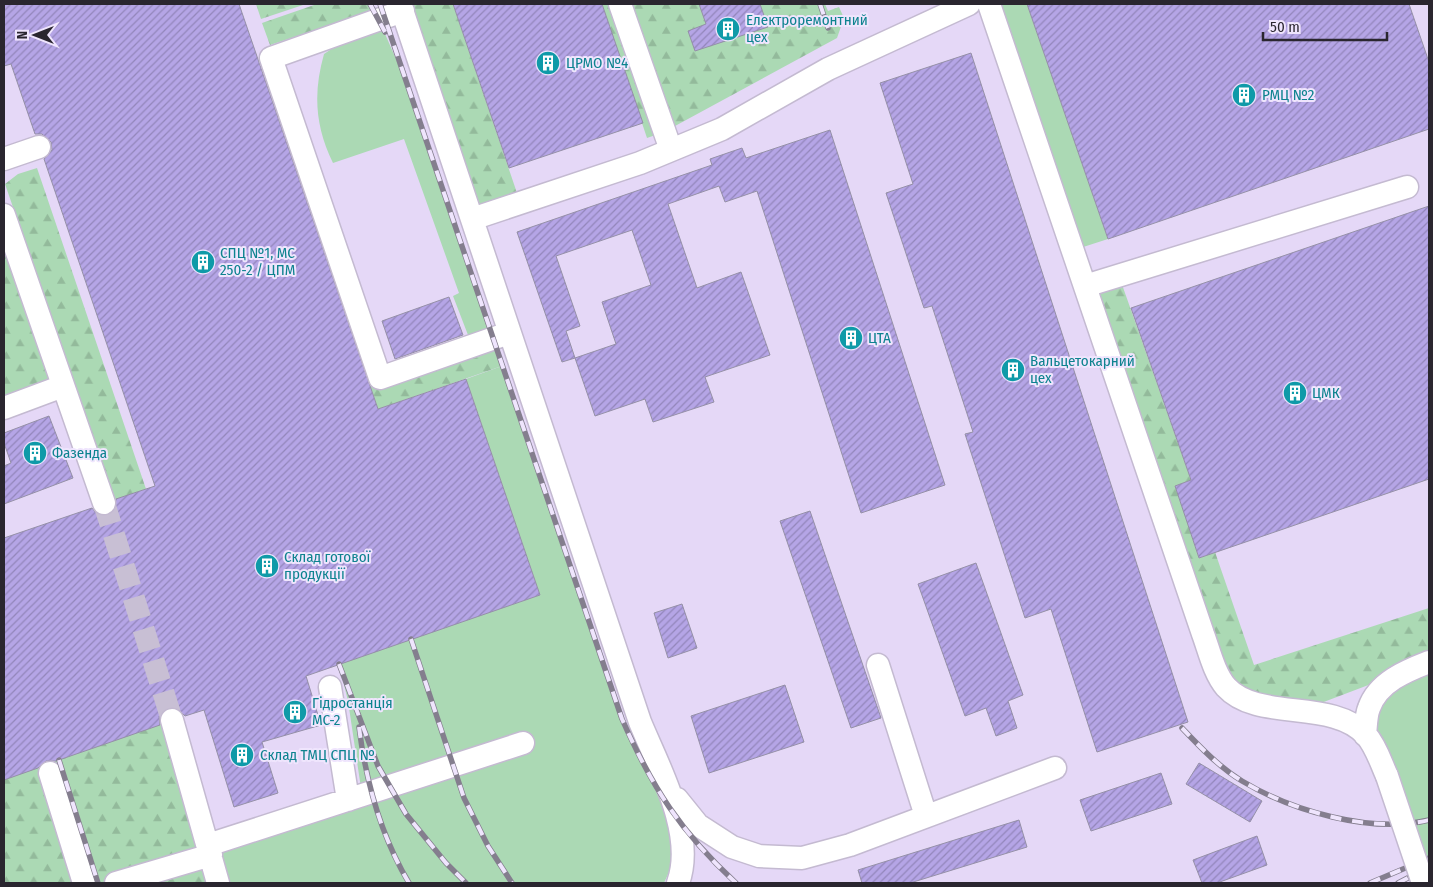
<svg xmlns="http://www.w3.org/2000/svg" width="1433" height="887" viewBox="0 0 1433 887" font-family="'Fira Sans Condensed',sans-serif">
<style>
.built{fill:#e5d8f7}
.green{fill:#abd9b4}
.forest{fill:url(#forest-firs)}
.building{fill:url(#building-hatch);stroke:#9590a7;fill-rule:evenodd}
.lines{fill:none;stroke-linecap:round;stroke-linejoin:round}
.minor-tunnel{stroke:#c8bfd4;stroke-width:22;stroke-dasharray:22 11;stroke-linecap:butt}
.minor-casing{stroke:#c4bad1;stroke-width:25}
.minor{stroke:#fff;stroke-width:22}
.rail-casing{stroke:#847e8e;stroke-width:5.5}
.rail{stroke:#efe5fd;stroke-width:4;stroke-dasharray:11;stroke-linecap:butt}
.minor-bridge-casing{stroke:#c4bad1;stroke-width:25;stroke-linecap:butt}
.minor-bridge{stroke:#fff;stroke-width:22}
.labels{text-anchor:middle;stroke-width:4;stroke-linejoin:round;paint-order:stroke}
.culture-label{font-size:15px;fill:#0d838f;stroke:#efe5fd;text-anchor:start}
</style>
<defs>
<pattern id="forest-firs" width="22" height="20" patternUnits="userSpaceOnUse" patternTransform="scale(1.25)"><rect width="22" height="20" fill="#abd9b4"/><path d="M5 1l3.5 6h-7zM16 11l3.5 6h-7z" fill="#93ba9b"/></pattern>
<pattern id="building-hatch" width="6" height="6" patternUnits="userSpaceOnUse" patternTransform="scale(1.25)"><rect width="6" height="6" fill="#b5a5e6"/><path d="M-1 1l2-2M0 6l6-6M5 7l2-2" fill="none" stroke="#9386bb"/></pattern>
</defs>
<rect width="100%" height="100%" fill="#efe5fd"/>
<path class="built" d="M4 4H1429V883H4Z"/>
<path class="green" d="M994 4H1027L1108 239 1077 249Z
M382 27 407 84 490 328 468 335 453 296 459 293 404 139 333 163C315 126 313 93 324 54L339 44Z
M502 366 622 719C629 734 635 750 643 765 663 804 687 839 664 883H218L208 845 362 795 348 701 339 664 540 595 466 379Z
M1429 662V858L1417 864 1369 708Z"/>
<path class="forest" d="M256 4H306L261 19Z
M317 4H370L374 11 270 45 262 23Z
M400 4H453L517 193 468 209Z
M602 4H825L828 11 839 7 844 18 837 38 664 132 647 138Z
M37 168 146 489 114 500 5 184 18 174Z
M4 243 49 381 4 396Z
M1119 276 1191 480 1176 486 1199 558 1215 552 1254 665 1429 608V662L1300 711 1226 687 1085 286Z
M493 339 502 366 378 409 367 377Z
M172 720 218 883H4V779Z"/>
<path class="building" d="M4 4H239L378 409 466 379 540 595 306 676 321 725 262 742 278 793 234 807 204 710 185 716 176 707 168 708 159 716 160 725 56 761H46L38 768 4 780V538L92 508 96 513 108 516 114 511 116 499 155 486 44 159 52 150 51 142 42 134H35L11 64 4 66Z
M453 4H602L643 123 509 168Z
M699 4H760L768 27 695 51 688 31 706 24Z
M1027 4H1409L1429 62V129L1108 239Z
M971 53 1188 722 1097 752 1051 609 1025 618 965 434 973 432 932 306 924 308 886 193 913 184 880 83Z
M830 130 945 485 861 513 757 191 725 202 719 186 668 204 697 288 741 272 770 355 705 377 714 402 653 422 645 399 595 416 575 358 562 362 517 232 712 165 710 159 742 148 746 158ZM632 230 651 285 602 302 616 344 575 358 566 331 580 326 556 256Z
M1429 206V479L1199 558 1175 486 1191 480 1131 308Z
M449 297 463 335 395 359 382 321Z
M49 416 73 478 4 504V466L11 463 4 443V433Z
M810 511 881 718 851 728 780 521Z
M976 563 1023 695 1008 701 1017 728 996 736 986 708 965 716 918 584Z
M682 604 697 648 668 658 654 613Z
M785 685 804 742 709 773 691 716Z
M1199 763 1262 801 1250 822 1186 784Z
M1161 773 1172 804 1091 831 1080 800Z
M1019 820 1027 847 910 883H862L858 870Z
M1257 836 1267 865 1217 883H1202L1193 860Z"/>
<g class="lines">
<path class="minor-tunnel" d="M104 503 172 720"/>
<g class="minor-casing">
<path id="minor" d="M400 4 640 722C659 768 696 834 678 883
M620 4 671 150
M989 4 1203 634C1209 650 1214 673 1226 687 1258 722 1332 698 1366 735 1376 746 1381 763 1387 776
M403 11 271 58 380 378 509 333
M4 159 39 147
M4 215 104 503
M472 219 640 163 722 129 828 69 969 4
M1085 286 1407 187
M4 408 63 386
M878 665 926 816
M330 687 348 800
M172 720 218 883
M1365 735C1366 726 1366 715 1369 708 1378 682 1406 671 1429 662
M50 773 84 883
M677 799 698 825 732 847 759 856 802 858 850 845 1055 768
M208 845 523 743
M116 883 211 855"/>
</g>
<use href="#minor" class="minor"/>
<g class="rail-casing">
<path id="rail" d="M370 4 385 32
M380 4 622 719C653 789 680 831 736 883
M820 4 828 28
M411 639 464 798 488 846 512 883
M339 664 378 766 406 814 446 863 466 883
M359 727C366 782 381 836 409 883
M1182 728C1200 747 1219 767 1242 781 1292 811 1371 834 1429 820
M59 760 98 883
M1370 883 1429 858
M1398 883 1429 867"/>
</g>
<use href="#rail" class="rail"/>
<g class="minor-bridge-casing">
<path id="minor-bridge" d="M1387 776 1423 883"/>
</g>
<use href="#minor-bridge" class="minor-bridge"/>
</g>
<defs>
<g id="building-disc" transform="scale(1.25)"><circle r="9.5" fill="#0f9aa8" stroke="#efe5fd"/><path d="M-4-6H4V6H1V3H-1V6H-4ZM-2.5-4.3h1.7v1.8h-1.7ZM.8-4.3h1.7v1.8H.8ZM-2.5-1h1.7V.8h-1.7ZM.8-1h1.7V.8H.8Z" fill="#fff"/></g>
</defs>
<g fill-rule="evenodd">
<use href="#building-disc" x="728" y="29"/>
<use href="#building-disc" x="548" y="63"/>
<use href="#building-disc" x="1244" y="95"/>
<use href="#building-disc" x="203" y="262"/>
<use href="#building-disc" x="851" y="338"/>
<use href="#building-disc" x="1013" y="370"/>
<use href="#building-disc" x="1295" y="393"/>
<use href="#building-disc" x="35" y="453"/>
<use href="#building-disc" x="267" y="566"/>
<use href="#building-disc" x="295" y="712"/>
<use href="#building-disc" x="242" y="755"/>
</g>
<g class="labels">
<g class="culture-label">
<text x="746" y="25">Електроремонтний<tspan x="746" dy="17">цех</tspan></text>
<text x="566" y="68">ЦРМО №4</text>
<text x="1262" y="100">РМЦ №2</text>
<text x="220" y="258">СПЦ №1, МС<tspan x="220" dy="17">250-2 / ЦПМ</tspan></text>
<text x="868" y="343">ЦТА</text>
<text x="1030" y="366">Вальцетокарний<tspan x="1030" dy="17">цех</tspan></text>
<text x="1312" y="398">ЦМК</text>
<text x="52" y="458">Фазенда</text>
<text x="284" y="562">Склад готової<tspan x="284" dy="17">продукції</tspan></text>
<text x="312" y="708">Гідростанція<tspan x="312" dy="17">МС-2</tspan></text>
<text x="260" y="760">Склад ТМЦ СПЦ №</text>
</g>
</g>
<rect width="1433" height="887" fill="none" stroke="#2a262f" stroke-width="10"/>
<g transform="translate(35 35) rotate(270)" stroke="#efe5fd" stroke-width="4" paint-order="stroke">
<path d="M0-4L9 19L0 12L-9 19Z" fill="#2a262f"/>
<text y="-8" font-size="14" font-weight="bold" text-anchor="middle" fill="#2a262f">N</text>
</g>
<path d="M1263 32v8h124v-8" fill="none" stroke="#2a262f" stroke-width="2.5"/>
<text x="1270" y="32" font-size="15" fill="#2a262f" stroke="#efe5fd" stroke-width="4" paint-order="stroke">50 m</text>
</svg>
